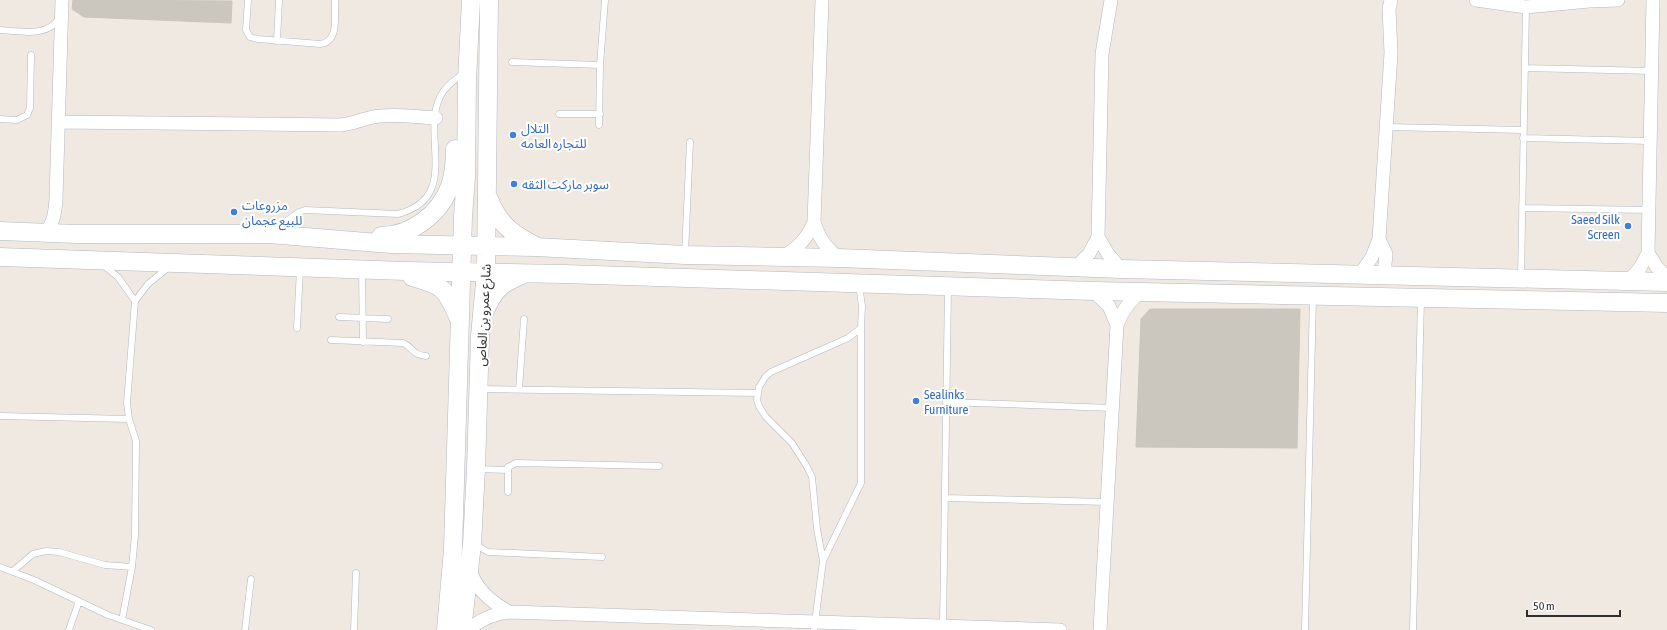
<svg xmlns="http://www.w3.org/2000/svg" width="1667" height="630" viewBox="0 0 1667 630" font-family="'Asap Condensed','Noto Sans Arabic',sans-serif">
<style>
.building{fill:#cbc7bf;stroke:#cbc5ba}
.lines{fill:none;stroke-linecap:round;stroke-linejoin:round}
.lane-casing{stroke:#b4b7c1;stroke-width:7}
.street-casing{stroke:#b4b7c1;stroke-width:14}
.secondary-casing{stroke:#b4b7c1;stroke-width:19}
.lane{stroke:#fff;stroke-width:6}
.street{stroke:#fff;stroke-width:13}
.secondary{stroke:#fff;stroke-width:18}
.shop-dot{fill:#3f7fe0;stroke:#fff;stroke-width:1.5}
.labels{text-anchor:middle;stroke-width:4;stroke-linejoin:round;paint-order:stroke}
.shop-label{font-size:13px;fill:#366cbe;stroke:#fff;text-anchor:start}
.street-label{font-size:13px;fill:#2e2e2e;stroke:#fff}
</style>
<rect width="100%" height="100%" fill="#efe9e1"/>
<path class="building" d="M73 0 232 1 231 23 84 17 72 9Z
M1150 309H1300L1297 448 1136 447 1141 319Z"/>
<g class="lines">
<g class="lane-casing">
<path id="lane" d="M248 0 246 30 250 37 258 39 320 44C340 42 334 15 335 0
M0 30C19 31 48 38 59 18
M277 41 279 0
M512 62 600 65
M1525 68 1652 71
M559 114H600
M0 119 17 120 27 115 30 108 31 55
M599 125 600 65 605 0
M1387 127 1524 130
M1523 138 1650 141
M1522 208 1649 210
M274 230 299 212 305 210 398 214C461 198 421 136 440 97 445 86 455 80 464 73
M685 253 690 142
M103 265 118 277 135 301
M362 271 363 342
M1521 278 1526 7
M339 317 388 319
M297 328 300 269
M331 340 403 343C414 348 412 355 426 356
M481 389 758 393
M519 389 524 319
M946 402 1112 408
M0 416 129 419
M477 469 508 470
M508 492V467L516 463 659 466
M945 498 1107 502
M474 544 488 552 602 557
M823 561 861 483V328
M0 567 34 580 108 615 151 630
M13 571 33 554 46 551 59 552 105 565 132 567
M122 620 132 567 135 535 136 441 129 419 127 403 135 301 148 284 169 267
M943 626 948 288
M69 630 79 601
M245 630 251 579
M354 630 356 573
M814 630 823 561 817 529 812 477 806 465 792 443 765 416 759 406 757 400 759 387 766 376 771 372 848 338 861 328 862 306 859 285
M1305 630 1313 297
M1413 630 1421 299"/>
</g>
<g class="street-casing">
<path id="street" d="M822 0 814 222C819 238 826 248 839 258
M1476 0 1526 7 1589 1 1618 0
M58 122 340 125C354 124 366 117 380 116 398 114 417 117 436 118
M45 233C54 223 55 212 56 199L62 0
M1098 237 1108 254 1121 269
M1379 239 1386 254 1384 274
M1648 253 1656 266 1667 278
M782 257C798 248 807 239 814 222
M1076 267 1089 254 1098 237 1102 54 1111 0
M1361 273 1372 257 1379 239 1391 53 1389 9 1391 0
M1628 281 1640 268 1648 253 1653 0
M1093 291 1109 306 1117 325
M470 569C475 589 491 602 509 612
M469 630C480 619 493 614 509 612L1060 630
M1100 630 1117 325C1122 311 1129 301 1141 292"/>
</g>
<g class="secondary-casing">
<path id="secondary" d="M489 199C499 224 511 233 534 245
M0 231 76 234H269L391 244 536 247 685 255 839 258 1121 269 1667 282
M381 236C411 236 440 214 450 186 454 174 455 161 455 149
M0 257 405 271 564 274 1093 291 1667 303
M412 277C442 285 446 288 458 317
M485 311C494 290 501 283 522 275
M446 630 453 549 463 217 466 177 467 80 471 0
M462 630 472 544 476 469 480 336 486 272 489 0"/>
</g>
<use href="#lane" class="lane"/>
<use href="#street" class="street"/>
<use href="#secondary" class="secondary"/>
</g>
<g class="shop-dot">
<circle cx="513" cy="135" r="4"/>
<circle cx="514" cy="184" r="4"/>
<circle cx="234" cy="212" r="4"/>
<circle cx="1628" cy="226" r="4"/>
<circle cx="916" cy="401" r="4"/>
</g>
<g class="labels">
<g class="shop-label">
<text x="521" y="133">التلال<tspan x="521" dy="15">للتجاره العامه</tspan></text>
<text x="522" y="189">سوبر ماركت الثقه</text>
<text x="242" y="210">مزروعات<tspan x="242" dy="15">للبيع عجمان</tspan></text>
<text x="1620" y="224" text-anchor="end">Saeed Silk<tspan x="1620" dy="15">Screen</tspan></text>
<text x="924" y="399">Sealinks<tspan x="924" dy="15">Furniture</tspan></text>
</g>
<g class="street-label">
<text transform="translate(483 315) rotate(-87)" y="5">شارع عمرو بن العاص</text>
</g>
</g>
<path d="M1527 610v6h93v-6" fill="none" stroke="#2e2e2e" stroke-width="2"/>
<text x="1533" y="610" font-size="12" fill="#2e2e2e" stroke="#ffffff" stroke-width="3" paint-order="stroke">50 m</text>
</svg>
